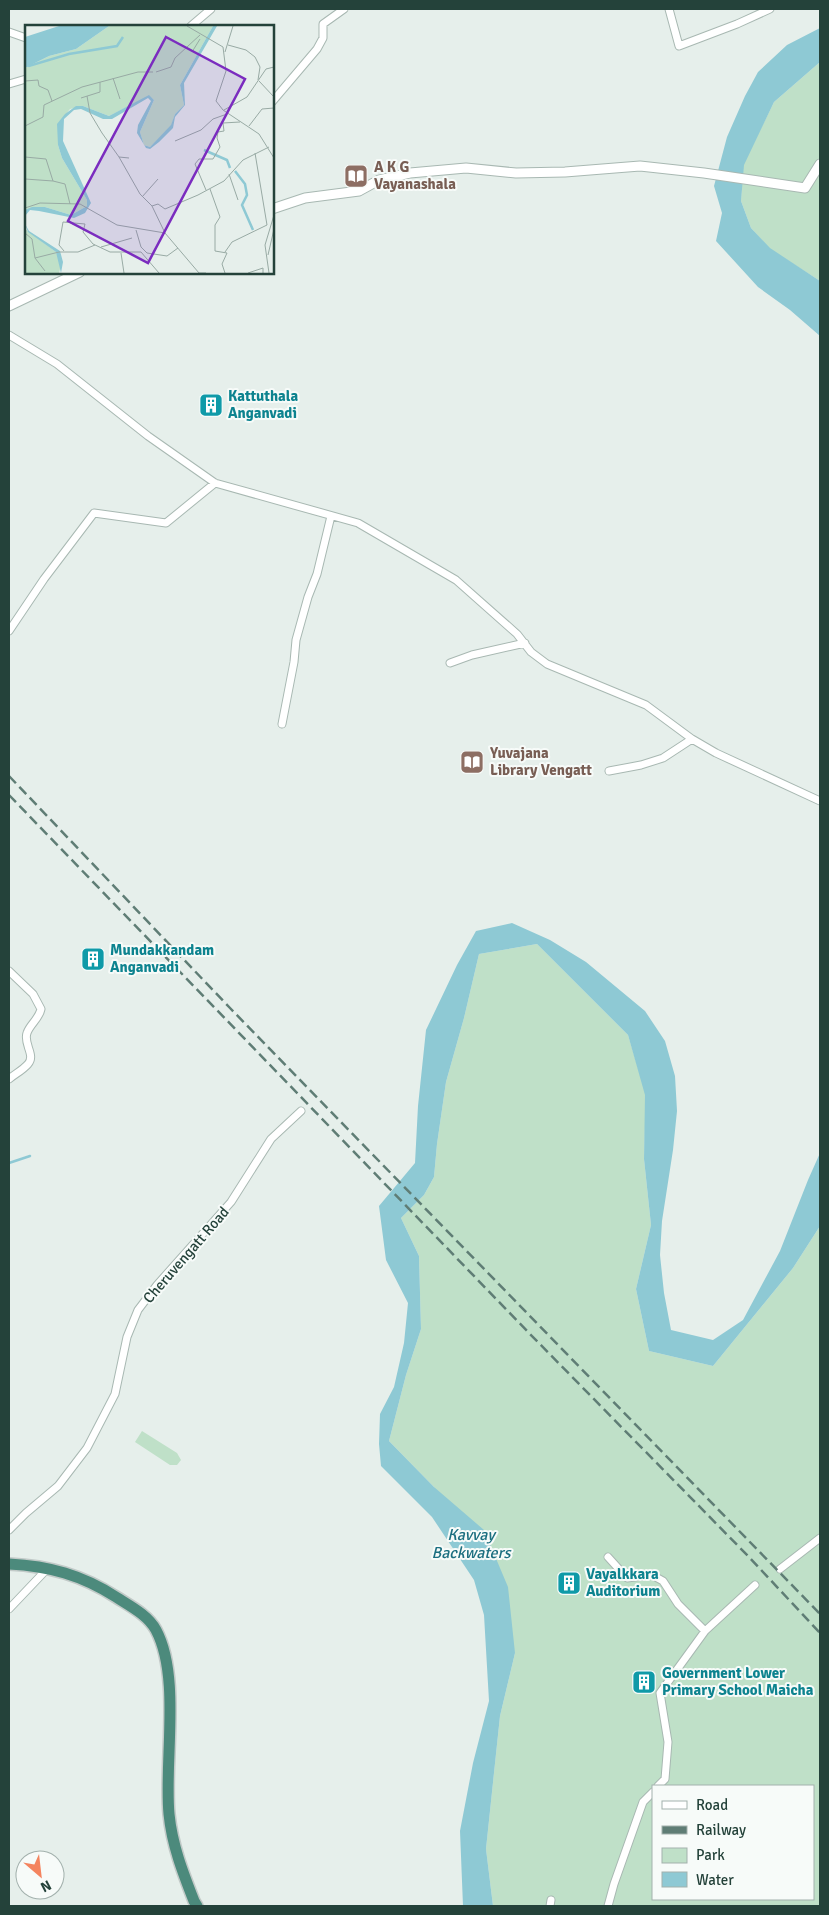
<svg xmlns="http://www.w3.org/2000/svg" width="829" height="1915" viewBox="0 0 829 1915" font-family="Signika,sans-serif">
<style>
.green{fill:#bfe0c8;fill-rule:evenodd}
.water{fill:#8ec9d4}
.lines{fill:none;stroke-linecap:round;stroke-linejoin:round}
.stream{stroke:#8ec9d4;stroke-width:2.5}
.minor-casing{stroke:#a8b8b2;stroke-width:9}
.tertiary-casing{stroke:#a8b8b2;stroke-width:11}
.trunk-casing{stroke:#c2cac8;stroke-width:14}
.minor{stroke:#fff;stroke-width:7}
.tertiary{stroke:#fff;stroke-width:9}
.trunk{stroke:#4c8a7c;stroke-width:11}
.rail{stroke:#5f7d75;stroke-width:2.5;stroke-dasharray:10 5;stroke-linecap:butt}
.labels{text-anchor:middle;stroke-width:4;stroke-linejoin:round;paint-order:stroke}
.education-label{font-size:15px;font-weight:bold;fill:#785e54;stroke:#f7fbf9;text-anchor:start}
.culture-label{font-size:15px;font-weight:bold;fill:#0d838f;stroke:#f7fbf9;text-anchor:start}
.street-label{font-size:15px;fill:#24423a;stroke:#f7fbf9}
.water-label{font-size:16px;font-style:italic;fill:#1c6f80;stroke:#f7fbf9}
.inset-river{fill:none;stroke:#8ec9d4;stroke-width:2.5}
.inset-road{fill:none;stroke:#98aaa4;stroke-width:1}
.view{fill:#7b2cbf;fill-opacity:0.15;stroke:#7b2cbf;stroke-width:2.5}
.inset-edge{fill:none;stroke:#24423a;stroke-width:2.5}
</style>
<rect width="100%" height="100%" fill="#e6efeb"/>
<path class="green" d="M820 62V281L770 249 751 228 741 201 743 165 774 102Z
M537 944 628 1035 646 1095 644 1159 651 1225 636 1289 649 1351 713 1366 793 1268 820 1226V1906H493L486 1849 500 1716 515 1653 434 1487 389 1441 406 1375 421 1329 419 1256 401 1218 424 1195 434 1177 437 1144 446 1082 464 1018 479 954ZM653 1786H813V1899H653Z
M142 1431 177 1453 181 1460 177 1465H170L135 1442Z"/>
<path class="water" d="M820 28V62L774 102 744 165 741 201 751 228 770 248 820 281V336L790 310 758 287 716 241 722 213 714 186 727 137 745 96 758 72 787 45Z
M512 923 550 940 586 962 645 1011 665 1041 675 1076 677 1111 673 1150 662 1221 660 1255 664 1293 671 1330 713 1340 743 1320 780 1251 808 1180 820 1153V1226L793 1268 713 1366 649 1351 636 1289 651 1225 644 1159 645 1095 628 1035 537 944 479 954 464 1018 446 1082 437 1144 434 1177 424 1195 401 1218 419 1256 421 1329 406 1375 389 1441 434 1487 484 1530 508 1587 515 1653 500 1716 486 1849 493 1906H463L460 1831 473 1763 489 1701 484 1615 474 1580 432 1517 381 1466 379 1444 380 1414 394 1387 404 1343 408 1303 386 1260 379 1206 415 1163 418 1106 426 1030 457 965 476 931Z"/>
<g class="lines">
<path class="stream" d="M9 1163 30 1156"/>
<g class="minor-casing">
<path id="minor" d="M669 9 679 46 737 24 770 9
M191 26 211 9
M9 32 26 38
M9 84 26 79
M272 102 317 49 323 38V24L344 9
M9 335 57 364 148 436 215 483 358 523 456 580 517 634 531 652 547 664 646 705 692 739
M9 631 44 579 94 513 166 523 215 483
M450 663 472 655 525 643
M282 724 294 662 296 640 308 597 317 574 331 516
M609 771 641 765 663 758 692 739 716 753 820 801
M9 971 33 994 41 1009C39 1019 30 1024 27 1033 23 1044 36 1055 28 1064 23 1070 15 1074 9 1079
M9 1530 26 1513 58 1486 87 1448 115 1394 127 1337 138 1310 157 1285 231 1202 271 1139 301 1111
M608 1557 627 1578 652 1575 663 1581 678 1604 705 1631
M780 1569 820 1538
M9 1609 48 1568
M658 1786 665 1779 668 1742 660 1693 705 1631 755 1585
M550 1906 551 1900
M608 1906 614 1884 643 1802 653 1792"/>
</g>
<g class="tertiary-casing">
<path id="tertiary" d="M272 209 305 198 359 191 379 180 410 173 466 168 516 173 565 172 640 166 704 173 805 188 820 164
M9 306 80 272"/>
</g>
<g class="trunk-casing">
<path id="trunk" d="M9 1564C49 1566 82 1575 116 1597 130 1606 148 1615 156 1630 181 1677 164 1761 169 1814 172 1845 183 1873 194 1901L197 1906"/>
</g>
<use href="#minor" class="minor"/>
<use href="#tertiary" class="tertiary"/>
<use href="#trunk" class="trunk"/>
<path class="rail" d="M9 776 230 1008 820 1614
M9 795 530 1334 749 1557 820 1633"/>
</g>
<defs>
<g id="library-square" transform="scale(1.25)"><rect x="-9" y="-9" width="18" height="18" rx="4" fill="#8d6e63" stroke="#f7fbf9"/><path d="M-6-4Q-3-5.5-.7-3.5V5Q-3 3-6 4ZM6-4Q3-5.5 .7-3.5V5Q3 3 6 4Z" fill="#fff"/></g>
<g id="building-square" transform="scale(1.25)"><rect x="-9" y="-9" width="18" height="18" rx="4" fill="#0f9aa8" stroke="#f7fbf9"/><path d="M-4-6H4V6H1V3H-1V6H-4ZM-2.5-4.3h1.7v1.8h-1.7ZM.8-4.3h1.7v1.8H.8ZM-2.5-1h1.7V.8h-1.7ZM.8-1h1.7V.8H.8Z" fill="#fff"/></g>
</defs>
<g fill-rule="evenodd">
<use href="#library-square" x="356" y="176"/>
<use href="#building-square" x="211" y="405"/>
<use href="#library-square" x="472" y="762"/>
<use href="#building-square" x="93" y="959"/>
<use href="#building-square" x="569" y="1583"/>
<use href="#building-square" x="644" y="1682"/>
</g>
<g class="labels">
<g class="education-label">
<text x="374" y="172">A K G<tspan x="374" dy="17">Vayanashala</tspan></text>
<text x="490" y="758">Yuvajana<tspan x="490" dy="17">Library Vengatt</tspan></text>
</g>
<g class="culture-label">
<text x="228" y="401">Kattuthala<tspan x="228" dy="17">Anganvadi</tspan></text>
<text x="110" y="955">Mundakkandam<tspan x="110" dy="17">Anganvadi</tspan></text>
<text x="586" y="1579">Vayalkkara<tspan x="586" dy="17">Auditorium</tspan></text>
<text x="662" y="1678">Government Lower<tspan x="662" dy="17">Primary School Maicha</tspan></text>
</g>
<g class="street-label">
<text transform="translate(186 1255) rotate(-49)" y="5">Cheruvengatt Road</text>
</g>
<g class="water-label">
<text x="471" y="1540">Kavvay<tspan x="471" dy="18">Backwaters</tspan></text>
</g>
</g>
<g transform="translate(25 25)">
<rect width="249" height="249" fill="#e6efeb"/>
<path d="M84 1H188L155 60 159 80 150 89 146 101 125 122 119 120 115 107 129 75 124 71 84 91 58 81 45 84 33 99V120L37 133 62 175V181L46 190 20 182 0 185V43L24 31 51 24ZM0 204 31 227 36 240 34 248H0Z" fill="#bfe0c8"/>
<path d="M34 1H84L51 24 24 31 0 43V12ZM188 1H192L159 58 160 80 150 92 148 103 134 117 125 124 121 123 112 108 113 100 126 76 123 73 87 94H78L56 84 49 85 39 94 38 116 66 178 60 188 49 193 14 186 5 185 0 191V185L7 182H20L46 190 62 181V175L37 133 33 120 32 99 40 89 51 81H58L84 91 124 70 129 75 115 107 119 120 125 122 146 100 150 89 159 80 155 60ZM0 199 4 206 35 226 38 237 36 248 31 227 3 207Z" fill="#8ec9d4"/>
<path class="inset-river" d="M0 39 4 41 44 29 92 21 98 12M179 125 202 135 205 143M210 146 220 159 222 170 217 180 228 205"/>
<path class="inset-road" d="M162 1 198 22 201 46 191 76 198 85 234 109 249 133M203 20 221 25 230 32 235 42 233 55M167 27 175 14M200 27 208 1M131 47 146 42 150 33 175 10M88 53 95 74M0 56 13 55 14 61 23 65 27 76M234 56 249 72M62 71 65 88 77 108 94 132 104 133M56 73 75 67V57M199 85 222 72 241 44 249 42M0 101 18 92 19 80 57 62 113 47H128M224 101 237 84 249 83M150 116 176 105 188 94 202 89M230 128 242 200M0 132 21 134 28 156 40 159 45 179M94 132 115 169 127 181 140 208M204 149 213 175M0 154 28 156M185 164 195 192 190 200V226L202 228 197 239 200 248M181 165 170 139 174 134H188L195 122 192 113 193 107 199 106 198 98 215 97M117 172 133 154M127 181 133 179 140 184 173 170 199 156 218 135 244 122M0 183 15 178 55 179 92 200 140 208 174 248H181M111 205 116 222 122 228 142 231 153 223M0 208 7 214 10 233 20 246M76 222 107 213M39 226 34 220 38 197 60 199 58 207 68 219 85 227H116L134 248M200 227 207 217 242 200M96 228 99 248M243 230 249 204M10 233 34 227H53L70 220M223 248 238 243V248M244 248 240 220 249 190"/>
<path class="view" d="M141 12 220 54 123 238 43 196Z"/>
<rect width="249" height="249" class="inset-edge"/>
</g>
<rect width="829" height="1915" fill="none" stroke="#24423a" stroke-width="20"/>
<rect x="652" y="1785" width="162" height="115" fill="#f7fbf9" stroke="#a3b1ad"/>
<rect x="662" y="1801" width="25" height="8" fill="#ffffff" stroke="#a3b1ad"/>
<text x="696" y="1810" font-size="15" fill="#24423a">Road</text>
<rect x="662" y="1826" width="25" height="8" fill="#5f7d75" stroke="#a3b1ad"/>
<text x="696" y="1835" font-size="15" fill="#24423a">Railway</text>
<rect x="662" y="1848" width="25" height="15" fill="#bfe0c8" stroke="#a3b1ad"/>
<text x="696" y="1860" font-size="15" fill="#24423a">Park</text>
<rect x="662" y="1872" width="25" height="15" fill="#8ec9d4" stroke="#a3b1ad"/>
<text x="696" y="1885" font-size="15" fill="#24423a">Water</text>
<g transform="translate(40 1875) rotate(152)"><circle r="24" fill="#f7fbf9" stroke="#a3b1ad"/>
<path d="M0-4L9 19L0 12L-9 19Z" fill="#f4845f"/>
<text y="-8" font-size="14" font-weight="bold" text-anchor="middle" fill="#24423a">N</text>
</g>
</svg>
